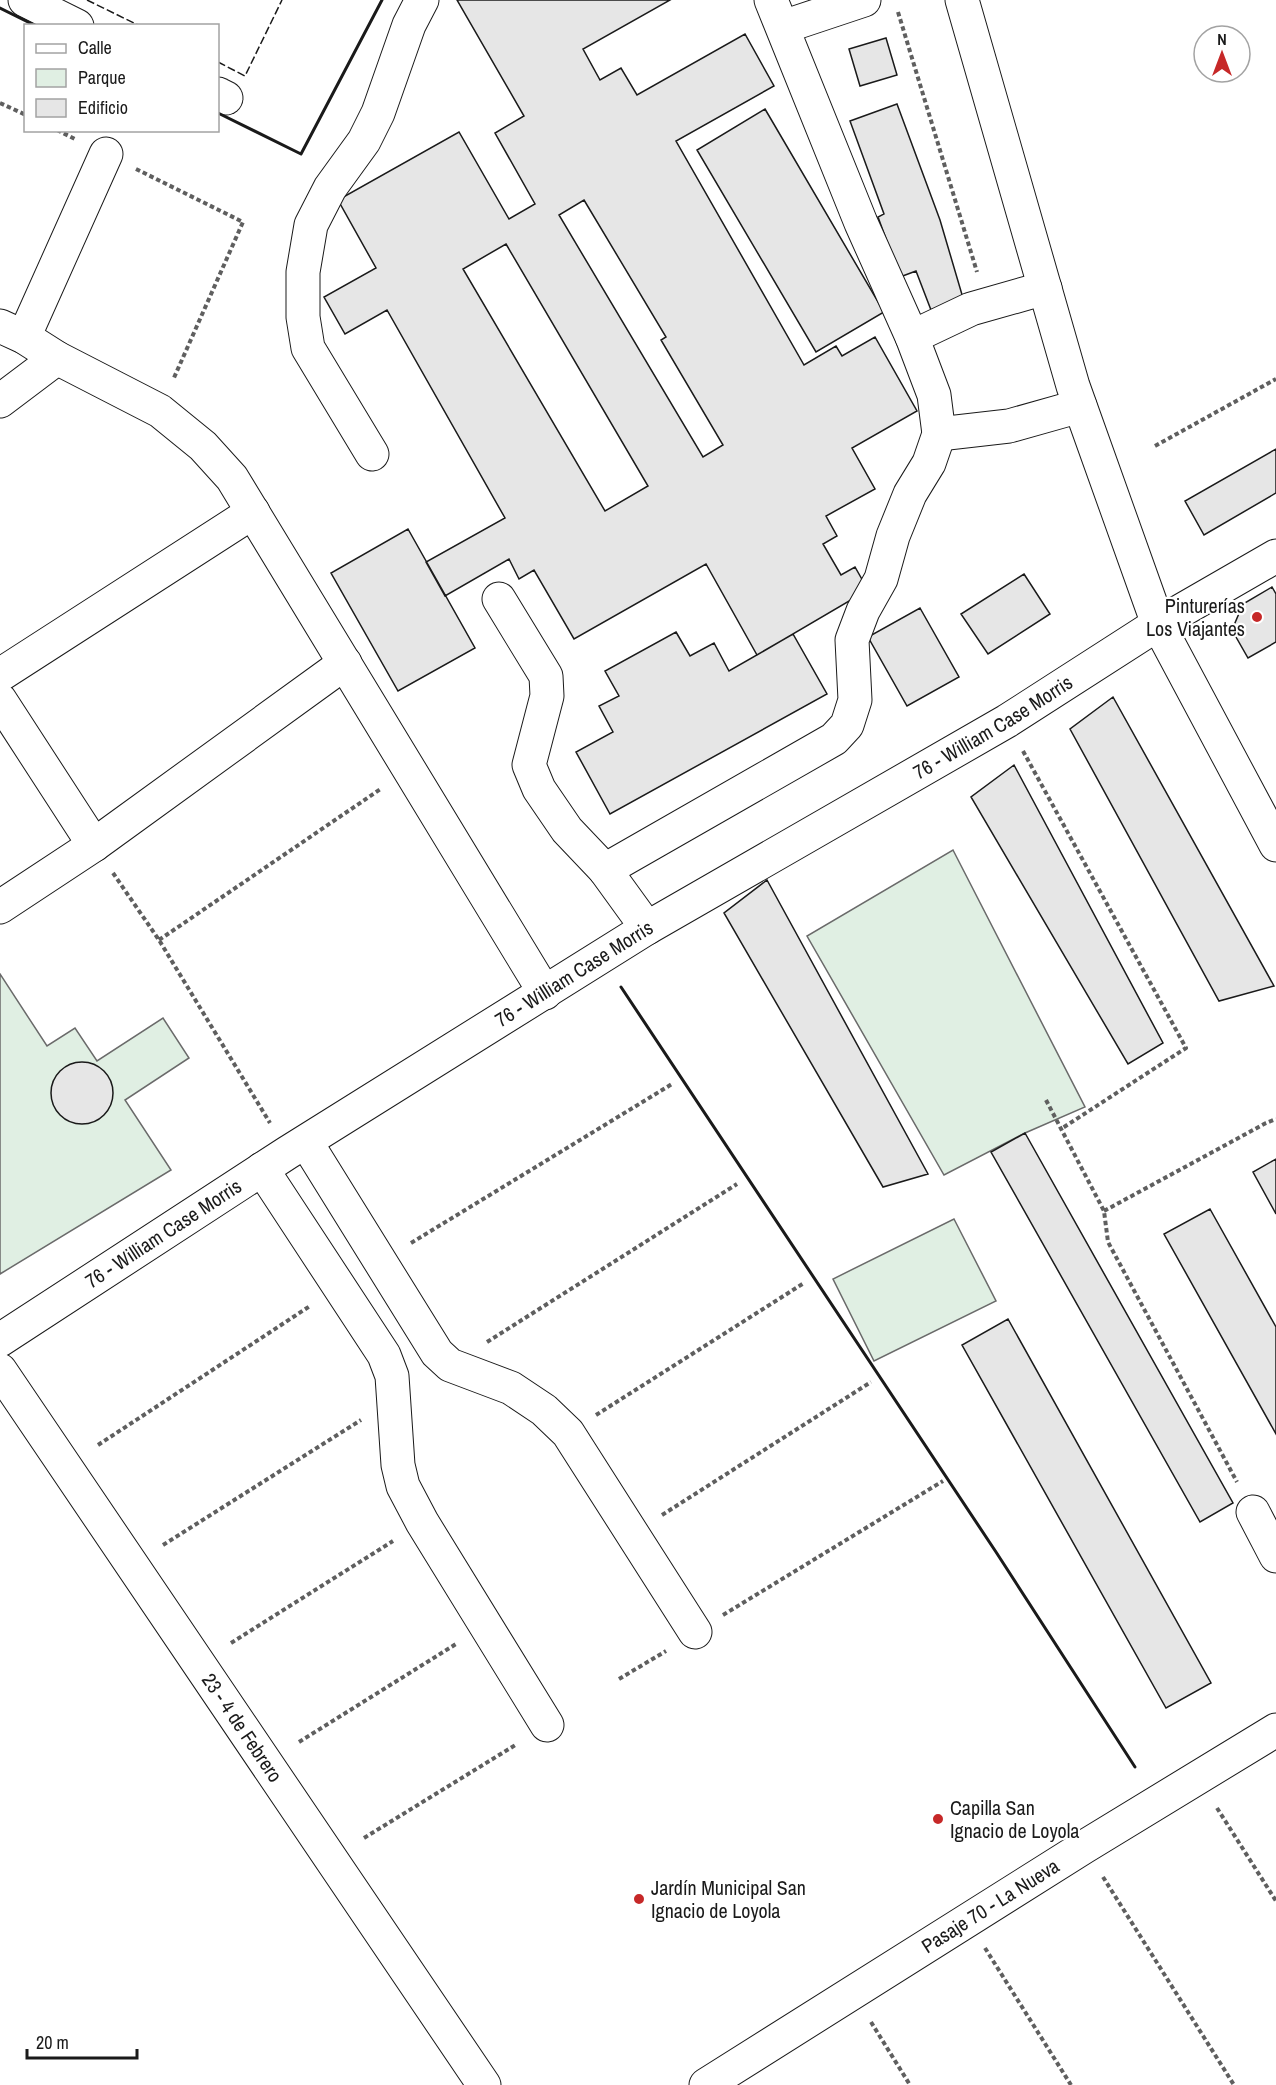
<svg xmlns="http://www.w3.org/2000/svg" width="1276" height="2085" viewBox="0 0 1276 2085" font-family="'Archivo Narrow',sans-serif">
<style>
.green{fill:#e0efe3;stroke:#6a6a6a;stroke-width:1.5}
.building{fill:#e6e6e6;stroke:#1a1a1a;stroke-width:1.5;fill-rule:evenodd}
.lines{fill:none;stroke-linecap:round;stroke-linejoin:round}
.minor-casing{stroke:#1a1a1a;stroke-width:35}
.major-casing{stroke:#1a1a1a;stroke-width:35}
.path{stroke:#5f5f5f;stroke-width:4;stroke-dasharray:4.5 3;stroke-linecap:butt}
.minor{stroke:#fff;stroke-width:33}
.major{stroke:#fff;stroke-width:33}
.fence{stroke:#1a1a1a;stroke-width:1.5;stroke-dasharray:8 3;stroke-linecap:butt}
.wall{stroke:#1a1a1a;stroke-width:3}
.poi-dot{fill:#c62828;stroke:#fff;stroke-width:2}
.labels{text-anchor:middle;stroke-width:4.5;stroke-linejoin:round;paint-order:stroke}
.poi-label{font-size:20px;fill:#1a1a1a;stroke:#fff;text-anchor:start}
.street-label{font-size:20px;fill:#1a1a1a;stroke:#fff}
</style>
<rect width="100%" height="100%" fill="#fff"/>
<path class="green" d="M953 850 1085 1107 1025 1133 944 1175 807 936Z
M0 974 47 1046 75 1028 97 1061 163 1018 189 1058 125 1100 171 1170 0 1274Z
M954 1219 996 1301 874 1361 833 1279Z"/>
<path class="building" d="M457 0H670L583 49 600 80 621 68 637 95 745 34 774 86 676 141 804 365 836 346 842 356 875 337 917 411 852 448 875 489 826 516 837 536 823 544 841 575 855 567 868 590 757 655 706 564 574 639 534 570 519 579 509 559 445 596 426 562 505 518 387 310 345 334 324 297 376 268 338 200 459 132 509 219 535 204 495 133 524 116ZM584 200 666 337 661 340 723 445 703 457 559 215ZM506 244 648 486 605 511 463 269Z
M886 38 897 75 860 86 849 49Z
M897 104 940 220 963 298 931 310 916 271 900 277 878 217 884 214 850 121Z
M765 109 884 312 816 352 697 150Z
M1276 449V493L1204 535 1185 501Z
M408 529 475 648 398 691 331 573Z
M1024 574 1050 614 988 654 961 614Z
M1272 587 1276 594V642L1248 658 1232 630 1243 604Z
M920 608 959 677 907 706 868 637Z
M676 632 690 656 714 643 729 671 793 634 827 694 610 814 576 752 613 732 599 706 619 696 605 671Z
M1113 697 1274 986 1219 1001 1070 729Z
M1014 765 1163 1043 1128 1064 971 797Z
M767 880 928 1174 883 1187 724 913Z
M51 1093a31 31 0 1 1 62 0a31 31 0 1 1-62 0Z
M1025 1133 1233 1503 1200 1522 991 1152Z
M1276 1159V1214L1253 1172Z
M1210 1209 1276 1327V1434L1164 1234Z
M1008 1319 1211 1683 1166 1708 962 1345Z"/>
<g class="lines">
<g class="minor-casing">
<g id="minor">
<path d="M25 0 77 26"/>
<path d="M783 27 864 0"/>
<path d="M218 94 226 98"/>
<path d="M0 326 24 337 57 358 160 411 203 446 232 478 545 993"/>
<path d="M24 337 106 154"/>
<path d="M912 337 971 309 1045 288"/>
<path d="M0 401 57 358"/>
<path d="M939 434 1009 426 1080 406"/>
<path d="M372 454 308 348 303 317V272L311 225 330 188 364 141 378 113 409 25 422 0"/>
<path d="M499 599 546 676 547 696 529 765 539 789 567 830 605 870 647 928"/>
<path d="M0 675 253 512"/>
<path d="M0 700 94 845"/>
<path d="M605 870 834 739 847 725 855 700 852 640 863 611 881 579 893 536 910 494 929 463 939 434 934 395 912 337 861 223 771 0"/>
<path d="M0 907 94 845 345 663"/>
<path d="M306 1142 437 1353 450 1365 511 1388 544 1410 568 1433 695 1632"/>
<path d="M262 1169 384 1355 392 1376 398 1465 403 1486 422 1522 547 1725"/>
<path id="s1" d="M0 1340 287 1153 647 928 1007 721 1158 624 1276 556"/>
<path id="s2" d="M0 1370 484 2085"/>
<path d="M1253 1512 1276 1556"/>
<path id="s3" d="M706 2085 1084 1847 1276 1730"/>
</g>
</g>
<g class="major-casing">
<path id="major" d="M962 0 1073 386 1158 624 1276 845"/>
</g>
<path class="path" d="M898 12 977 272
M0 103 26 115
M57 130 75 139
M136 169 243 222 173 380
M1155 446 1276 379
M1023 751 1186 1048 1061 1129
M113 873 159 940 270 1123
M159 940 382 788
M1046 1100 1104 1211 1108 1242 1237 1482
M1104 1211 1266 1123 1276 1119
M411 1243 672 1084
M487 1342 737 1184
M596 1415 804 1283
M98 1445 310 1306
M662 1515 871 1382
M163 1545 361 1420
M723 1615 943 1481
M231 1643 393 1541
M619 1679 666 1651
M299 1742 456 1644
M1217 1808 1276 1901
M364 1838 517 1744
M1103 1877 1234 2085
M985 1948 1071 2085
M871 2022 910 2085"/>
<use href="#minor" class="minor"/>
<use href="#major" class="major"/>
<path class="fence" d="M87 0 140 26
M218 62 245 76 282 0"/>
<path class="wall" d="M0 8 36 26
M218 113 301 154 382 0
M621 987 996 1552 1135 1767"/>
</g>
<g class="poi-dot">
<circle cx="1257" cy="617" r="6"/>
<circle cx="938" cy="1819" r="6"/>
<circle cx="639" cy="1899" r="6"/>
</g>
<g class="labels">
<g class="poi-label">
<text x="1245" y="613" text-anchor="end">Pinturerías<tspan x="1245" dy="23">Los Viajantes</tspan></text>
<text x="950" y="1815">Capilla San<tspan x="950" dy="23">Ignacio de Loyola</tspan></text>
<text x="651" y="1895">Jardín Municipal San<tspan x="651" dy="23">Ignacio de Loyola</tspan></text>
</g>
<g class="street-label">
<text dy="7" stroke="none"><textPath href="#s1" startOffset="1167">76 - William Case Morris</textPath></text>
<text dy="7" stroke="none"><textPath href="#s1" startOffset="681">76 - William Case Morris</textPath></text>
<text dy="7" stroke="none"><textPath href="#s1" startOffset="195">76 - William Case Morris</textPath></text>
<text dy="7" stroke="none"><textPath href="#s2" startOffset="432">23 - 4 de Febrero</textPath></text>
<text dy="7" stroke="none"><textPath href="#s3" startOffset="336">Pasaje 70 - La Nueva</textPath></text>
</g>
</g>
<rect x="24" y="24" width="195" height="108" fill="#ffffff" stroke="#a3a3a3" stroke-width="1.5"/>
<rect x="36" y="44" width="30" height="9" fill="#ffffff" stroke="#a3a3a3" stroke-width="1.5"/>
<text x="78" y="54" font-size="18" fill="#1a1a1a">Calle</text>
<rect x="36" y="69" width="30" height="18" fill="#e0efe3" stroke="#a3a3a3" stroke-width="1.5"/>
<text x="78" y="84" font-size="18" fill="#1a1a1a">Parque</text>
<rect x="36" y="99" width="30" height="18" fill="#e6e6e6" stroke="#a3a3a3" stroke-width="1.5"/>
<text x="78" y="114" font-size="18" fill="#1a1a1a">Edificio</text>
<g transform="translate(1222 54)"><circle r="28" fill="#ffffff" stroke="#a3a3a3" stroke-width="1.5"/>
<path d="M0-4.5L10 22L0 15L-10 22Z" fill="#c62828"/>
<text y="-9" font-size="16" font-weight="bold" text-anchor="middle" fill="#1a1a1a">N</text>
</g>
<path d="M27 2049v9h110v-9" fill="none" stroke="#1a1a1a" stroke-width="3"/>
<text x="36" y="2049" font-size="18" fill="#1a1a1a" stroke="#ffffff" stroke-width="4.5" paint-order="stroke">20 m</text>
</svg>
